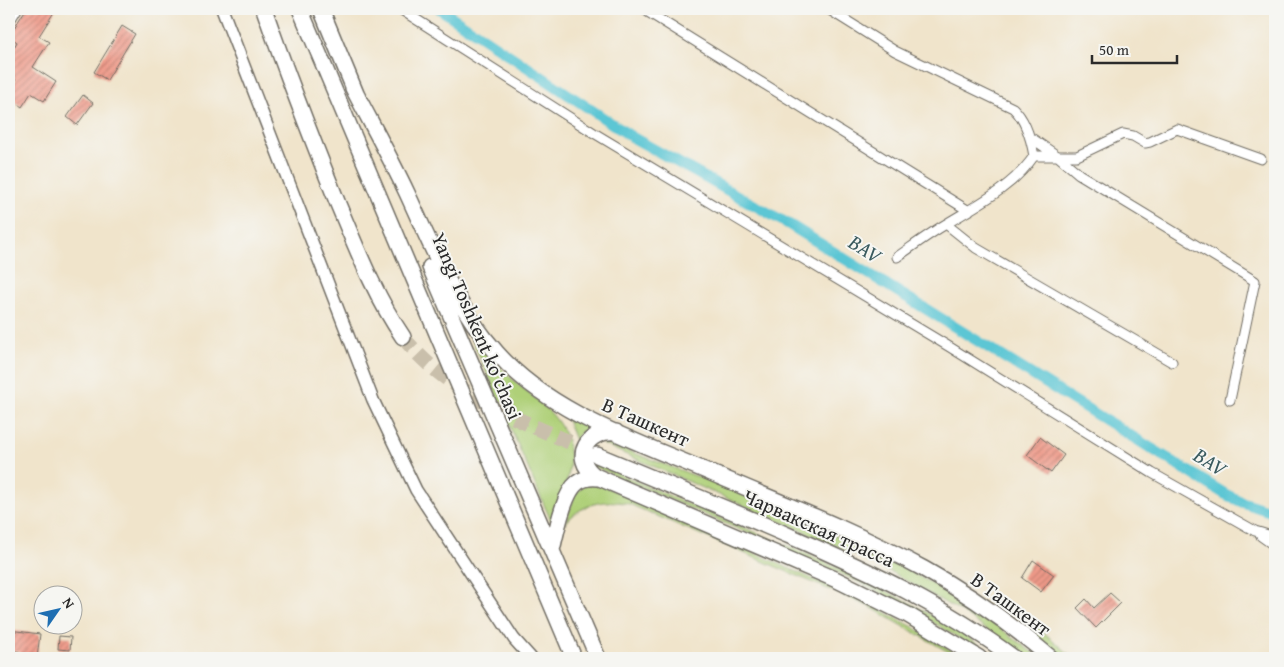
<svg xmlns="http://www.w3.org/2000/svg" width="1284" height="667" viewBox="0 0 1284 667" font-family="'Gentium Book Plus',serif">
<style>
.grass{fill:#afd078;stroke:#6d7e52}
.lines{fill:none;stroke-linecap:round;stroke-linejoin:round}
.canal{stroke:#5bc6d4;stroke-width:11}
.building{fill:url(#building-hatch)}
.trunk-tunnel{stroke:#c9bfab;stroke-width:15;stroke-dasharray:15 8;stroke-linecap:butt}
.minor-casing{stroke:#706c63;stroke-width:11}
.tertiary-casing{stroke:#706c63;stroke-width:14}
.trunk-casing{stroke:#706c63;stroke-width:18}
.minor{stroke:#fff;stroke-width:9}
.tertiary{stroke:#fff;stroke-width:11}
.trunk{stroke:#fff;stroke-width:15}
.labels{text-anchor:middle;stroke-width:4;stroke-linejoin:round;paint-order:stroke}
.street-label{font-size:20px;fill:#2b2b2b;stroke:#f6f6f2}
.water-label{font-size:21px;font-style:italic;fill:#395a5e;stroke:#f6f6f2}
</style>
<defs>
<pattern id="building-hatch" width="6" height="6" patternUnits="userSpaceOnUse" patternTransform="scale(1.25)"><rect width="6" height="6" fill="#ef9a89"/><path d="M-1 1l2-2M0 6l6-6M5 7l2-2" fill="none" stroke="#c27e70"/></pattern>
</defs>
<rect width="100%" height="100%" fill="#f6f6f2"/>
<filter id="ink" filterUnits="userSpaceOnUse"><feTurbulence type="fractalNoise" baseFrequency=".02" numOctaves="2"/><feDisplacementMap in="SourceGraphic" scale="10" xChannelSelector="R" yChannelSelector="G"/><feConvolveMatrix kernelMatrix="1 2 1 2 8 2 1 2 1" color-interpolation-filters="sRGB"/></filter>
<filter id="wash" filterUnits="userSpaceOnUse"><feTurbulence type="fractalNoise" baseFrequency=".0096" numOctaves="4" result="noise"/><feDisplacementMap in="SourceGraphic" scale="20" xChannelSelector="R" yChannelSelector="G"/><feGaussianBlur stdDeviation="1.12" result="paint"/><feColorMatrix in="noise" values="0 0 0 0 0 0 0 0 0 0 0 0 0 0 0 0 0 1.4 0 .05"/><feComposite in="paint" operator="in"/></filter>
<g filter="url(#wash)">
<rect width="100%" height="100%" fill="#f0e4cb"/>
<path class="grass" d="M470 329C481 344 492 360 506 373 534 401 571 416 570 463 569 483 559 502 551 521L468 330Z
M564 413 590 427 581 432 575 440Z
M604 442 715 483 878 554 942 589 973 608 1040 658H1026L963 613 891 572 839 547 602 444Z
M593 462C643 484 693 506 743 527 831 564 920 601 998 658H992L906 606 850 578 593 466Z
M585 484 601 485 872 605 915 628 964 658H959L870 607 629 504C604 498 580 504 565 524L575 495Z
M1036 626 1074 658H1063L1032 632Z"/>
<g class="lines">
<path class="canal" d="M440 9 632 137 790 225 1225 494 1242 502 1275 513"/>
</g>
<g id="blocks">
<path class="building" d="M26 9H56L39 36 49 42 33 67 56 82 44 101 31 93 22 107 9 98V89L16 80 9 75V56L17 42 9 36Z
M122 26 135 34 107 80 94 72Z
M83 95 93 103 77 125 67 117Z
M1040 437 1064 455 1051 473 1027 455Z
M1033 560 1054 575 1041 592 1022 578Z
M1110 593 1121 603 1096 628 1077 608 1086 599 1094 608Z
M9 630 40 634 37 658H19L20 652 9 650Z
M59 636 71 637 70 650 58 649Z"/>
</g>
</g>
<g filter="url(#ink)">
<use href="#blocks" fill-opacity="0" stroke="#706c63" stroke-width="1"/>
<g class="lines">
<path class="trunk-tunnel" d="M403 337C450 397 529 423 596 454"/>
<g class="minor-casing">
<path id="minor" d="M400 9 594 133 948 346 1152 473 1255 531 1275 537
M643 9 969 211
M828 9 895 51 1013 108C1026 120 1031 139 1034 156 1013 187 977 205 946 224 929 234 913 246 897 257
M9 22 17 9
M1030 137 1059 157 1079 174 1255 281 1230 400
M1034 156H1077L1123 134 1133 136 1145 143 1150 142 1177 129 1261 159
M946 224 976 248 1172 362
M1261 536 1275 546"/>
</g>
<g class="tertiary-casing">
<path id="tertiary" d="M222 9 373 400 416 490 514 639 531 658"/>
</g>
<g class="trunk-casing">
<path id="trunk" d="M264 9C287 75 312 139 338 204 357 249 375 296 403 337
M300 9 574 658
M321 9 357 96
M353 88C371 123 390 157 407 193 433 249 455 306 497 353 550 413 636 441 709 472 781 503 855 531 924 569 969 594 1012 625 1051 658
M430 267 598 658
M616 432C588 429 570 457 595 476L837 580 908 615 979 658
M597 455C662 482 728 509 792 537 870 571 946 607 1014 658
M552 550C556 534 563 494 577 483 583 478 591 477 599 478"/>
</g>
<use href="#minor" class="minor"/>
<use href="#tertiary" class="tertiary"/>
<use href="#trunk" class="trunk"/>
</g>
</g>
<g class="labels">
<g class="street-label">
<text transform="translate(477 326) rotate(67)" y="7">Yangi Toshkent ko‘chasi</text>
<text transform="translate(646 422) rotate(24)" y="7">В Ташкент</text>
<text transform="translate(819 528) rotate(24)" y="7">Чарвакская трасса</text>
<text transform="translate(1011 604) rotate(36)" y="7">В Ташкент</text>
</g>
<g class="water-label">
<text transform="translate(865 249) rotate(32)" y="7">BAV</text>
<text transform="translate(1210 462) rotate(32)" y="7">BAV</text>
</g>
</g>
<rect width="1284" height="667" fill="none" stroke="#f6f6f2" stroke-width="30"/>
<g transform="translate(58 610) rotate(56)"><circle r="24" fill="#f6f6f2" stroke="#a5a5a2"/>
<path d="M0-4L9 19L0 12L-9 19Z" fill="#1f6fb2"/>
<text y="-8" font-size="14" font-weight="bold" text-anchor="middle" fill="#2b2b2b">N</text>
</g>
<path d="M1092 55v8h85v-8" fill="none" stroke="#2b2b2b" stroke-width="2.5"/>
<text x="1099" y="55" font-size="15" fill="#2b2b2b" stroke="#f6f6f2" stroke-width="4" paint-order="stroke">50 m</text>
</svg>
